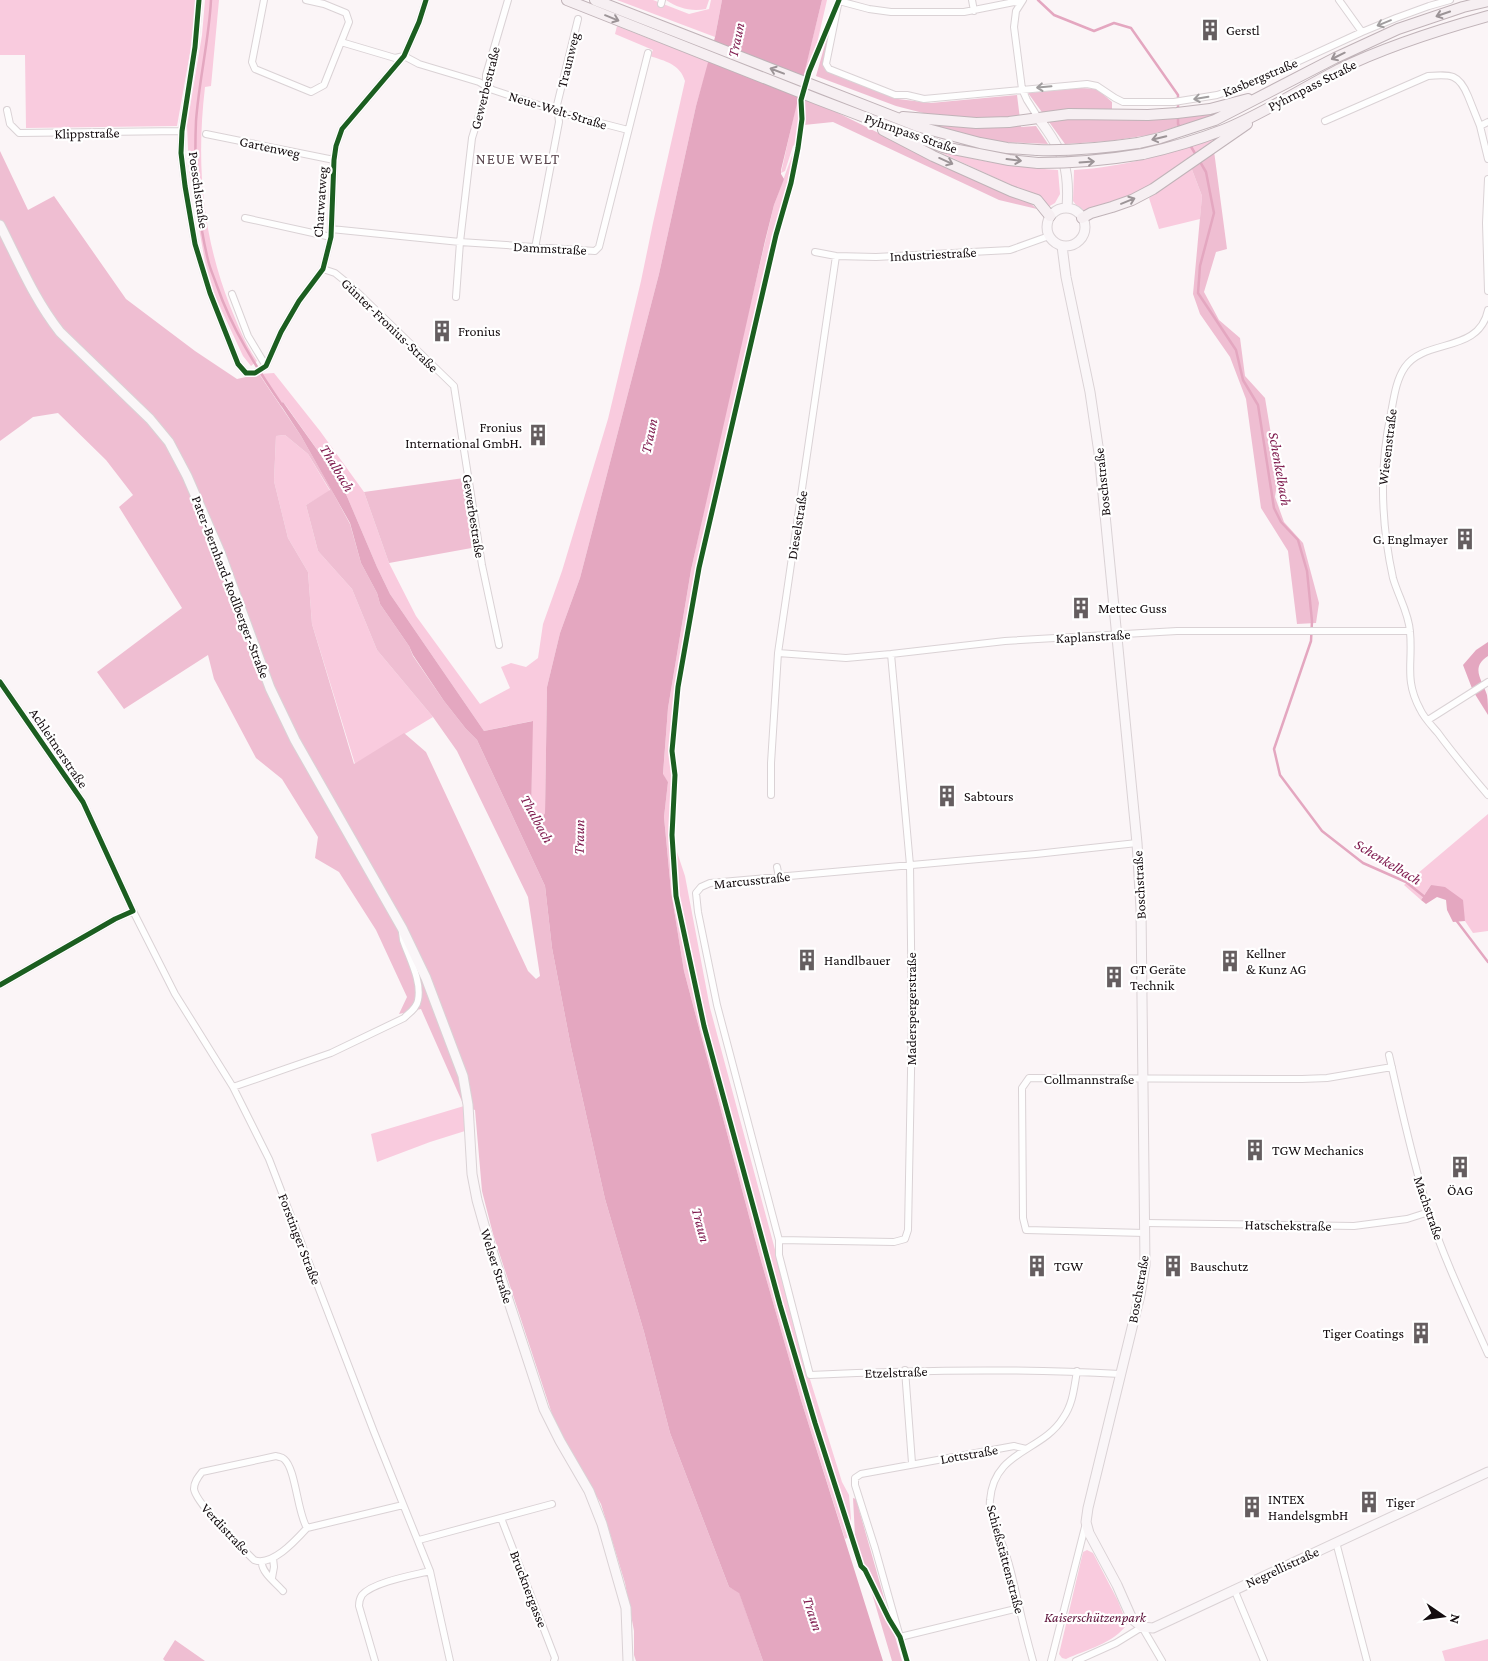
<svg xmlns="http://www.w3.org/2000/svg" width="1488" height="1661" viewBox="0 0 1488 1661" font-family="'Crimson Pro',serif">
<style>
.green{fill:#f9cbde}
.forest{fill:#efbed2;fill-rule:evenodd}
.water{fill:#e4a7c0}
.lines{fill:none;stroke-linecap:round;stroke-linejoin:round}
.stream{stroke:#e4a7c0;stroke-width:2.5}
.street-casing{stroke:#dad2d5;stroke-width:8}
.secondary-casing{stroke:#dad2d5;stroke-width:11}
.primary-casing{stroke:#c0b3b8;stroke-width:12}
.street{stroke:#fefefe;stroke-width:6}
.secondary{stroke:#faf6f8;stroke-width:9}
.primary{stroke:#f6eff2;stroke-width:10}
.primary-bridge-casing{stroke:#c0b3b8;stroke-width:12;stroke-linecap:butt}
.primary-bridge{stroke:#f6eff2;stroke-width:10}
.cycleway-casing{stroke:#fff;stroke-width:8}
.cycleway{stroke:#1b5e20;stroke-width:5}
.oneway{stroke:#9c9497}
.oneway2{stroke:#a09d9e}
.labels{text-anchor:middle;stroke-width:4.5;stroke-linejoin:round;paint-order:stroke}
.poi-label{font-size:14px;fill:#140c0f;stroke:#fff;text-anchor:start}
.street-label{font-size:14px;fill:#140c0f;stroke:#fff}
.park-label{font-size:14px;font-style:italic;fill:#5d1139;stroke:#fff}
.water-label{font-size:15px;font-style:italic;fill:#801d50;stroke:#fff}
.neighbourhood-label{font-size:15px;letter-spacing:1px;fill:#59454d;stroke:#fff}
</style>
<rect width="100%" height="100%" fill="#fbf5f7"/>
<path class="green" d="M0 0H197L190 53 177 126 26 128 25 55H0Z
M205 0H219L211 86 205 87C196 164 202 234 230 306 238 325 245 344 257 361L251 366 243 356 215 296 205 262 189 172 187 125 202 35Z
M617 0H653L689 14 709 9 711 0H722L715 37Z
M666 0H709L706 9C691 12 678 8 666 0Z
M822 0H827L815 52 807 73H804Z
M617 26 709 62 696 106 659 274 580 578 560 633 547 687 545 813 540 821 534 820 531 814 532 721 484 731 390 594 377 567 346 494 328 465 287 407 283 402 280 404 259 374 274 373 320 431 364 492 389 563 416 616 480 704 510 688 501 667 511 663 526 667 538 658 543 624 562 571 608 419 641 281 653 223 685 81C680 64 665 61 650 56L653 50 615 34Z
M797 101 799 102 800 125 796 144 793 146 785 171 781 173Z
M1218 137 1135 195 1116 203 1092 207 1083 214 1073 201 1074 170C1125 167 1171 153 1218 137Z
M918 142C964 160 1010 167 1058 170L1060 194 1055 203 1048 207 1039 198Z
M796 152 758 303 696 576 673 707 669 751 673 777 670 831 685 876 710 1008 809 1376 842 1482 849 1495 851 1518 850 1536 845 1539 801 1400 758 1250 684 971 671 891 664 817 668 782 663 775 668 708 691 570 733 377 774 205 793 153Z
M1191 167 1202 196 1200 219 1159 229 1149 198Z
M285 435 308 454 330 491 306 505 318 551 352 589 377 650 433 717 355 764 312 624 308 572 288 538 274 481 276 436Z
M1488 814V931L1473 933 1465 921 1463 914 1431 885 1421 900 1404 885Z
M464 1106 465 1131 430 1142 377 1162 371 1134Z
M1087 1550 1093 1553 1118 1601 1127 1624C1115 1643 1085 1650 1066 1659L1062 1658 1059 1654 1083 1552Z
M1488 1639V1661H1445L1442 1651Z"/>
<path class="forest" d="M836 30 828 67 898 99 931 103 1017 95 1021 127 1036 126 1048 144 1002 142 954 133 929 123 931 115 896 106 816 76 828 34Z
M1081 88 1097 89 1112 102V118L1221 111 1222 113 1149 135 1110 141 1065 144 1028 93Z
M803 99 836 112 911 149 1029 202 1037 209 999 200 833 122 804 125Z
M0 151 28 210 54 196 126 299 195 351 237 379 259 374 301 436 331 489 350 524 361 563 377 593 380 604 409 646 413 656 444 701 466 729 477 740 545 886 552 948 571 1047 605 1199 644 1332 670 1433 729 1587 739 1592 763 1661H636L634 1655V1631L625 1583 601 1504 573 1456 552 1414 493 1234 482 1191 475 1110 464 1106 421 1009 399 1014 407 997 376 930 339 872 315 858 318 837 282 779 256 758 214 679 208 655 124 709 97 672 182 608 119 507 133 495 106 460 58 413 33 417 0 441ZM285 435 308 454 330 490 306 505 318 551 352 589 377 650 433 717 457 751 528 897 540 976 536 979 528 971 426 752 404 733 354 764 312 624 308 572 288 538 274 481 276 436Z
M1214 151 1227 249 1216 252 1204 292 1219 320 1240 338 1245 376 1265 398 1278 477 1275 497 1284 522 1303 543 1319 603 1316 623 1297 624 1288 551 1261 508 1246 399 1230 357 1200 314 1193 294 1202 196 1191 167Z
M464 478 477 547 389 563 364 492Z
M853 1498 856 1499 902 1661H892L855 1536Z
M175 1640 205 1661H165L163 1659Z"/>
<path class="water" d="M722 0H822L781 170V174L784 179 774 205 765 241 691 570 668 708 663 774 668 782 664 817 671 891 684 971 758 1250 801 1400 883 1661H763L739 1593 729 1587 670 1433 644 1332 605 1199 571 1047 552 948 545 886 477 740 466 729 444 701 413 655 409 646 380 604 377 593 361 563 350 523 301 436 280 404 283 402 328 465 346 494 377 567 390 594 484 731 533 721 531 814 534 820 540 821 545 813 547 687 560 633 580 578 659 274 696 106 715 37Z
M1488 642V656C1470 668 1482 679 1487 695 1488 701 1488 709 1488 715L1473 691 1463 665 1476 650Z
M1431 885 1445 887 1463 900 1465 921 1453 922 1447 910 1446 900 1437 897 1426 904 1421 900Z"/>
<g class="lines">
<path class="stream" d="M211 0C209 40 199 80 196 121 194 167 197 215 208 260 210 269 214 277 217 286 232 329 256 367 282 405
M1038 0 1054 15 1094 31 1114 23 1131 28 1178 95V110
M1178 116V124L1181 129
M1190 145 1196 155
M1199 160 1206 172 1214 213 1200 266 1198 293 1236 350 1243 380 1258 405 1274 508 1281 522 1298 540 1307 571 1312 621 1311 641 1274 749 1280 775 1322 831 1363 863 1406 882 1426 898
M1456 920 1488 962"/>
<g class="street-casing">
<path id="street" d="M199 0 195 47 182 131 181 153 185 186 195 244 210 293 238 364 246 373H255L266 366 281 332 299 301 323 269 331 237 334 160 336 146 342 129 404 56 419 22 426 0
M264 0 252 62 255 69 311 92 324 85 349 22 346 13 324 4 306 0
M839 0 826 64 829 69 895 95H907L924 99 1087 84 1097 86 1115 98 1123 102H1174L1217 95 1247 85 1362 32 1396 18 1429 6 1450 0
M972 0 974 11
M1023 0 1016 11 1014 27 1022 89 1027 100 1039 119
M1339 0 1362 32
M839 1 869 9 891 12H964L1014 2 1020 3
M661 4 662 0
M341 42 395 58 404 56 419 64 479 82 493 90 566 114 628 130
M7 110 10 124 19 133 182 131
M1325 121 1428 76C1451 74 1459 74 1468 96 1472 106 1476 116 1480 126
M1488 122 1480 126 1488 159
M206 134 334 160
M1488 179 1486 223 1488 291
M245 218 331 237
M331 229 460 242 595 251 599 247 648 53
M535 248 559 122 557 105 578 19
M815 252 836 256 876 257 1010 250 1049 236
M323 269 335 273 351 286 454 386 482 565 499 645
M232 294 248 336 266 366
M456 297 460 242 472 138 486 93V75L508 0
M1488 310C1479 354 1425 338 1405 367 1396 380 1394 397 1391 413 1379 468 1381 523 1393 578 1398 596 1409 613 1410 632 1413 663 1404 679 1420 709 1424 718 1432 726 1438 733 1454 755 1471 775 1488 795
M778 653 846 658 891 654 1005 641 1177 631H1410
M0 682 83 802 133 911 175 994 233 1087 269 1159 374 1432 430 1571 450 1661
M1428 720 1488 682
M771 795V763L778 653 836 256
M777 867 779 877
M0 985 115 919 133 911
M1389 1055C1401 1107 1412 1159 1428 1210 1444 1259 1467 1307 1488 1354
M233 1087 331 1053 404 1018C409 1013 417 1008 418 1000 422 981 409 958 403 940L402 932
M1145 1223 1354 1226 1407 1219 1429 1212
M1145 1233 1026 1230 1023 1218 1022 1088 1029 1078 1302 1079 1327 1078 1392 1067
M779 1240 894 1242 905 1239 908 1230 912 1020 910 865 891 654
M905 1370 912 1463
M1120 1374C1017 1368 913 1370 810 1375L779 1255V1240L717 1005 698 912 696 893 701 887 710 883 1036 854 1137 843
M501 1518 555 1658 554 1661
M307 1528C297 1512 296 1469 284 1459 282 1457 279 1457 276 1456L202 1472C198 1477 194 1482 194 1489 196 1504 242 1548 254 1560 272 1567 296 1540 307 1528L403 1505
M419 1540 552 1504
M1336 1542 1367 1661
M262 1562C261 1572 276 1583 283 1591
M272 1578 274 1567 273 1558
M1234 1589 1264 1661
M1019 1608 900 1637 875 1548 855 1485V1478L861 1474 1014 1446 1026 1449
M375 1661 359 1606C359 1602 360 1598 362 1595 373 1582 414 1575 430 1571
M1033 1661C1028 1643 1023 1624 1019 1606 1015 1590 1012 1573 1007 1558 1002 1539 988 1519 990 1500 994 1450 1042 1452 1063 1418 1073 1404 1074 1388 1077 1371
M1051 1661 1086 1523
M1076 1661 1116 1643 1142 1627 1162 1661"/>
</g>
<g class="secondary-casing">
<path id="secondary" d="M1039 119C1063 151 1070 168 1067 208
M1047 227a19 19 0 1 1 38 0a19 19 0 1 1-38 0Z
M0 225C19 262 34 299 60 332L150 419 169 442 187 476 220 552 270 688 295 740 402 928 426 978 463 1076 468 1105 472 1174 477 1200 486 1232 544 1409 560 1441 589 1491 602 1524 626 1608 628 1661
M1062 246 1066 277 1090 392 1099 453 1137 843 1141 909 1145 1265 1140 1295 1088 1508 1086 1522 1089 1533 1117 1585 1132 1619 1142 1627 1153 1628 1488 1472"/>
</g>
<g class="primary-casing">
<path id="primary" d="M567 0 817 99 943 147 1009 160 1038 163
M595 0 920 127 980 143 1007 148 1037 150
M903 117 976 123 1009 122 1069 114 1148 115 1177 113 1210 109 1248 99
M883 130 933 156 1011 191 1037 200 1050 216
M1138 143 1160 138 1215 120 1335 58 1398 29 1463 7 1488 1
M1143 154C1170 148 1197 140 1223 130 1263 114 1299 90 1338 70 1384 47 1438 30 1488 16
M1082 218 1091 213 1112 207 1132 200 1153 189 1247 124"/>
</g>
<use href="#street" class="street"/>
<use href="#secondary" class="secondary"/>
<use href="#primary" class="primary"/>
<g class="primary-bridge-casing">
<path id="primary-bridge" d="M1037 150C1071 151 1104 148 1138 143
M1038 163C1074 163 1107 160 1143 154"/>
</g>
<use href="#primary-bridge" class="primary-bridge"/>
<g class="cycleway-casing">
<path id="cycleway" d="M199 0 195 47 182 131 181 153 185 186 195 244 210 293 238 364 246 373H255L266 366 281 332 299 301 323 269 331 237 334 160 336 146 342 129 404 56 419 22 426 0
M839 0 809 72 801 100 802 119 798 148 791 183 776 235 699 568 678 687 672 751 675 775 672 835 676 896 704 1026 780 1305 815 1423 861 1566 865 1570 889 1619 900 1637 907 1661
M0 682 83 802 133 911 115 919 0 985"/>
</g>
<use href="#cycleway" class="cycleway"/>
</g>
<defs><path id="oneway-shaft" d="M-6 0H5M1.5-3L5.5 0L1.5 3" fill="none" stroke-width="1.6" stroke-linecap="round" stroke-linejoin="round" transform="scale(1.25)"/></defs>
<g class="oneway">
<use href="#oneway-shaft" transform="translate(1443 14) rotate(161)"/>
<use href="#oneway-shaft" transform="translate(612 18) rotate(22)"/>
<use href="#oneway-shaft" transform="translate(1338 56) rotate(154)"/>
<use href="#oneway-shaft" transform="translate(777 71) rotate(-159)"/>
<use href="#oneway-shaft" transform="translate(1159 138) rotate(166)"/>
<use href="#oneway-shaft" transform="translate(1014 160) rotate(7)"/>
<use href="#oneway-shaft" transform="translate(946 161) rotate(24)"/>
<use href="#oneway-shaft" transform="translate(1087 162) rotate(-4)"/>
<use href="#oneway-shaft" transform="translate(1128 201) rotate(-22)"/>
</g>
<g class="oneway2">
<use href="#oneway-shaft" transform="translate(1384 23) rotate(158)"/>
<use href="#oneway-shaft" transform="translate(1044 87) rotate(175)"/>
<use href="#oneway-shaft" transform="translate(1201 98) rotate(171)"/>
</g>
<defs>
<g id="building-bare" transform="scale(1.725)"><path d="M-4-6H4V6H1V3H-1V6H-4ZM-2.5-4.3h1.7v1.8h-1.7ZM.8-4.3h1.7v1.8H.8ZM-2.5-1h1.7V.8h-1.7ZM.8-1h1.7V.8H.8Z" fill="#655e60" stroke="#fff" stroke-width="2.5" paint-order="stroke"/></g>
</defs>
<g fill-rule="evenodd">
<use href="#building-bare" x="1210" y="30"/>
<use href="#building-bare" x="442" y="331"/>
<use href="#building-bare" x="538" y="435"/>
<use href="#building-bare" x="1465" y="539"/>
<use href="#building-bare" x="1081" y="608"/>
<use href="#building-bare" x="947" y="796"/>
<use href="#building-bare" x="807" y="960"/>
<use href="#building-bare" x="1230" y="961"/>
<use href="#building-bare" x="1114" y="977"/>
<use href="#building-bare" x="1255" y="1150"/>
<use href="#building-bare" x="1460" y="1167"/>
<use href="#building-bare" x="1037" y="1266"/>
<use href="#building-bare" x="1173" y="1266"/>
<use href="#building-bare" x="1421" y="1333"/>
<use href="#building-bare" x="1369" y="1502"/>
<use href="#building-bare" x="1252" y="1507"/>
</g>
<g class="labels">
<g class="poi-label">
<text x="1226" y="35">Gerstl</text>
<text x="458" y="336">Fronius</text>
<text x="522" y="432" text-anchor="end">Fronius<tspan x="522" dy="16">International GmbH.</tspan></text>
<text x="1448" y="544" text-anchor="end">G. Englmayer</text>
<text x="1098" y="613">Mettec Guss</text>
<text x="964" y="801">Sabtours</text>
<text x="1246" y="958">Kellner<tspan x="1246" dy="16">&amp; Kunz AG</tspan></text>
<text x="824" y="965">Handlbauer</text>
<text x="1130" y="974">GT Geräte<tspan x="1130" dy="16">Technik</tspan></text>
<text x="1272" y="1155">TGW Mechanics</text>
<text x="1460" y="1195" text-anchor="middle">ÖAG</text>
<text x="1054" y="1271">TGW</text>
<text x="1190" y="1271">Bauschutz</text>
<text x="1404" y="1338" text-anchor="end">Tiger Coatings</text>
<text x="1268" y="1504">INTEX<tspan x="1268" dy="16">HandelsgmbH</tspan></text>
<text x="1386" y="1507">Tiger</text>
</g>
<g class="street-label">
<text transform="translate(568 60) rotate(-76)" y="5">Traunweg</text>
<text transform="translate(1260 77) rotate(-23)" y="5">Kasbergstraße</text>
<text transform="translate(1312 85) rotate(-27)" y="5">Pyhrnpass Straße</text>
<text transform="translate(485 88) rotate(-76)" y="5">Gewerbestraße</text>
<text transform="translate(558 110) rotate(17)" y="5">Neue-Welt-Straße</text>
<text transform="translate(87 133) rotate(-1)" y="5">Klippstraße</text>
<text transform="translate(911 133) rotate(19)" y="5">Pyhrnpass Straße</text>
<text transform="translate(270 147) rotate(12)" y="5">Gartenweg</text>
<text transform="translate(199 190) rotate(82)" y="5">Poeschlstraße</text>
<text transform="translate(320 202) rotate(-86)" y="5">Charwatweg</text>
<text transform="translate(550 248) rotate(3)" y="5">Dammstraße</text>
<text transform="translate(933 254) rotate(-3)" y="5">Industriestraße</text>
<text transform="translate(390 325) rotate(44)" y="5">Günter-Fronius-Straße</text>
<text transform="translate(1387 447) rotate(-83)" y="5">Wiesenstraße</text>
<text transform="translate(1102 482) rotate(-96)" y="5">Boschstraße</text>
<text transform="translate(474 516) rotate(81)" y="5">Gewerbestraße</text>
<text transform="translate(797 525) rotate(-81)" y="5">Dieselstraße</text>
<text transform="translate(231 587) rotate(69)" y="5">Pater-Bernhard-Rodlberger-Straße</text>
<text transform="translate(1093 636) rotate(-3)" y="5">Kaplanstraße</text>
<text transform="translate(59 748) rotate(56)" y="5">Achleitnerstraße</text>
<text transform="translate(752 880) rotate(-6)" y="5">Marcusstraße</text>
<text transform="translate(1139 885) rotate(-93)" y="5">Boschstraße</text>
<text transform="translate(911 1009) rotate(-90)" y="5">Maderspergerstraße</text>
<text x="1089" y="1084">Collmannstraße</text>
<text transform="translate(1429 1208) rotate(71)" y="5">Machstraße</text>
<text transform="translate(1288 1225) rotate(1)" y="5">Hatschekstraße</text>
<text transform="translate(300 1239) rotate(69)" y="5">Forstinger Straße</text>
<text transform="translate(497 1266) rotate(72)" y="5">Welser Straße</text>
<text transform="translate(1138 1289) rotate(-80)" y="5">Boschstraße</text>
<text transform="translate(896 1372) rotate(-2)" y="5">Etzelstraße</text>
<text transform="translate(969 1454) rotate(-10)" y="5">Lottstraße</text>
<text transform="translate(226 1529) rotate(47)" y="5">Verdistraße</text>
<text transform="translate(1006 1559) rotate(75)" y="5">Schießstättenstraße</text>
<text transform="translate(1282 1567) rotate(-25)" y="5">Negrellistraße</text>
<text transform="translate(529 1589) rotate(69)" y="5">Brucknergasse</text>
</g>
<g class="park-label">
<text x="1095" y="1622">Kaiserschützenpark</text>
</g>
<g class="water-label">
<text transform="translate(736 40) rotate(-78)" y="5">Traun</text>
<text transform="translate(649 436) rotate(-78)" y="5">Traun</text>
<text transform="translate(337 468) rotate(59)" y="5">Thalbach</text>
<text transform="translate(1280 469) rotate(80)" y="5">Schenkelbach</text>
<text transform="translate(537 819) rotate(61)" y="5">Thalbach</text>
<text transform="translate(579 837) rotate(-89)" y="5">Traun</text>
<text transform="translate(1388 862) rotate(31)" y="5">Schenkelbach</text>
<text transform="translate(701 1225) rotate(75)" y="5">Traun</text>
<text transform="translate(813 1614) rotate(72)" y="5">Traun</text>
</g>
<g class="neighbourhood-label">
<text x="518" y="164">NEUE WELT</text>
</g>
</g>
<g transform="translate(1443 1616) rotate(103)" stroke="#ffffff" stroke-width="4" paint-order="stroke">
<path d="M0-4L9 19L0 12L-9 19Z" fill="#140c0f"/>
<text y="-8" font-size="14" font-weight="bold" text-anchor="middle" fill="#140c0f">N</text>
</g>
</svg>
